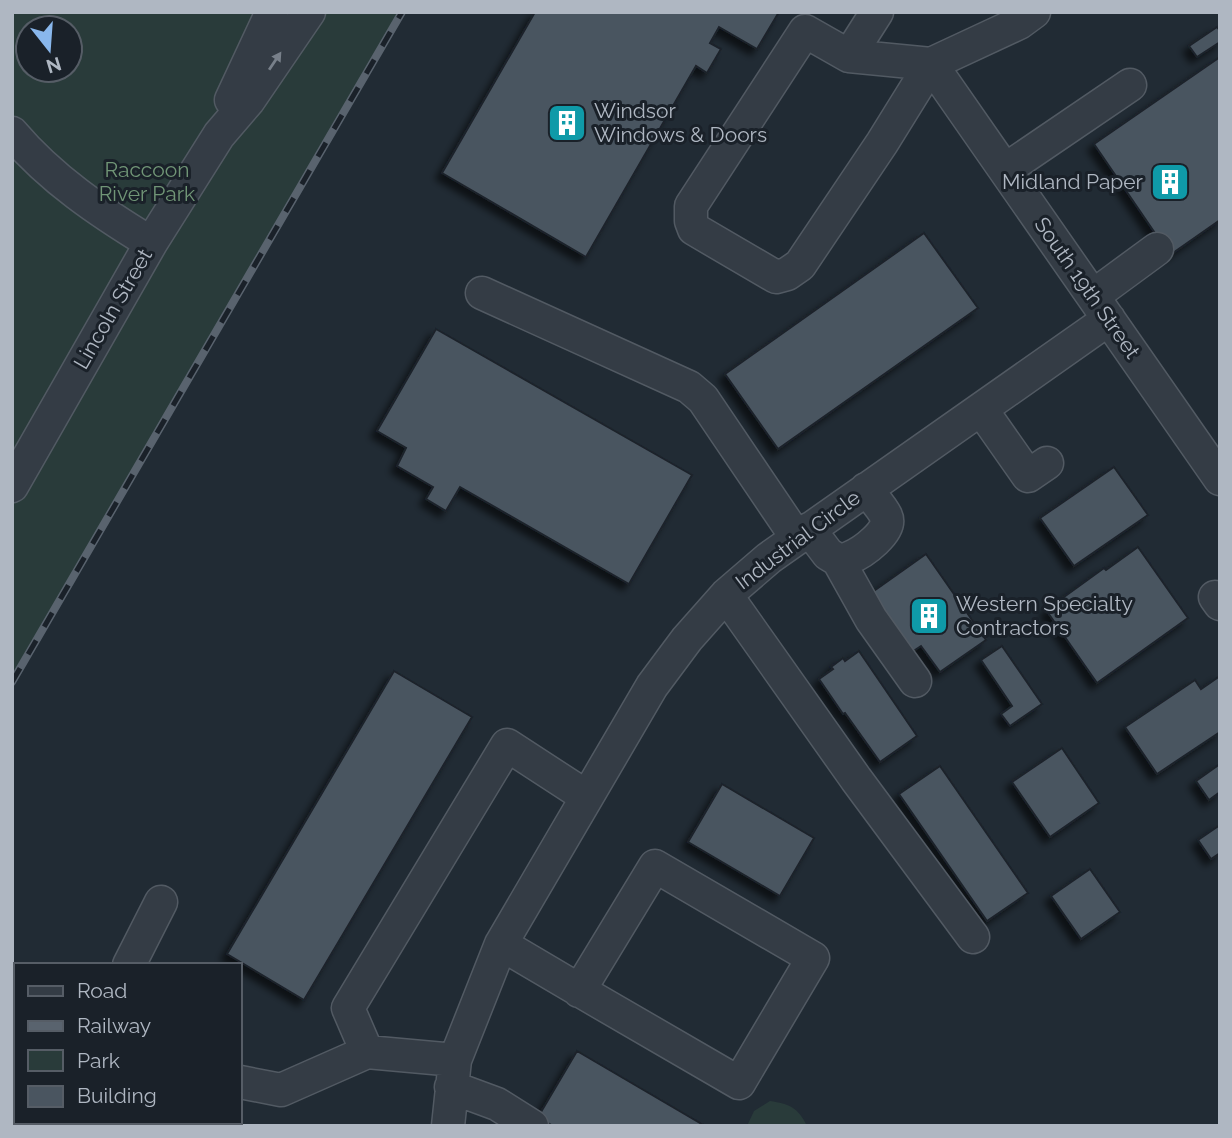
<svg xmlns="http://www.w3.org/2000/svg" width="1232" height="1138" viewBox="0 0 1232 1138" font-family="Raleway,sans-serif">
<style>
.green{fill:#293b3a;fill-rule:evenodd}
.building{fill:#4a5560;stroke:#1c232b;stroke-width:2;filter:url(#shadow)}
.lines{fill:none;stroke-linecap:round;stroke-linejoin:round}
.minor-casing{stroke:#525a63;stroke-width:35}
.minor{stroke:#343c45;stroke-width:32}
.rail-casing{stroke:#59636e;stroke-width:8}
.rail{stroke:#1a2129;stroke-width:5;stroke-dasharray:16;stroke-linecap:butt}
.oneway{fill:#78808a}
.labels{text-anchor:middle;stroke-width:6;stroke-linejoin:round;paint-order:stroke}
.poi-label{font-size:21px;fill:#afb7c2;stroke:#1a2129;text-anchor:start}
.park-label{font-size:21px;fill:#709576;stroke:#1a2129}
.street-label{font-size:21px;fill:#afb7c2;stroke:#1a2129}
</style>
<defs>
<filter id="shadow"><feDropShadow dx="-6" dy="6" stdDeviation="3.5" flood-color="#0009"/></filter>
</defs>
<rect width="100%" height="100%" fill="#212b34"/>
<path class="green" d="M12 12H402L12 682ZM28 28H70V70H28Z
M770 1101C789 1104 798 1107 807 1126H747L754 1111Z
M16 1102V1122H196L209 1126H12V1102Z"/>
<path class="building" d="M535 12H779L757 49 719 27 710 43 721 49 707 73 696 66 586 257 442 173Z
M1217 27 1220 31V42L1197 57 1189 46Z
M1220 57V220L1170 255 1094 144Z
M924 233 978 308 778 449 725 374Z
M436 329 692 475 629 584 460 487 446 511 426 499 433 487 397 466 406 448 377 431Z
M1114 467 1148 515 1074 566 1040 518Z
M1138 547 1188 618 1097 683 1046 610 1104 568 1106 570Z
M926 554 986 640 940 672 921 646 912 652 871 593Z
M1002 646 1042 704 1010 726 1001 714 1012 706 981 660Z
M859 651 917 736 880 762 845 713 843 714 819 679 833 669 831 667 843 658 845 661Z
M394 671 472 717 304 1000 227 954Z
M1220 676V732L1157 774 1125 727 1195 680 1201 689Z
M1062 748 1099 803 1050 837 1012 782Z
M1220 764V792L1209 800 1196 781Z
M940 766 1028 893 987 921 899 794Z
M722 784 814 838 780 896 688 842Z
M1220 825V853L1211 859 1198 840Z
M1090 869 1120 912 1081 939 1051 896Z
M577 1051 705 1126H553L538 1117Z"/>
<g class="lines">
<g class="minor-casing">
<path id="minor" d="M877 12 849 56 931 64 1019 23 1034 12
M849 56 805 31 691 206V221L694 229 776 277 787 274 800 265 882 143 931 64 1220 479
M231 100 272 12
M12 133C51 179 100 212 151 243
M1005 170 1130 85
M482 293 689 387 703 399 797 538
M1093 296 1157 249
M981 409 1028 476 1047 463
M12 486 151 243 219 135 249 100 309 12
M809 529 828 554 838 560C842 560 845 560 849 558 862 553 893 531 886 516 882 507 872 497 866 489
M838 560 871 619 915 681
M726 595 856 779 973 937
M1215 597 1220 604
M501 944C580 991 659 1037 739 1083L813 958 655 866 579 991
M129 965 161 902
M367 1052 348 1008 507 745 587 797
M240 1082 281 1090 367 1052 455 1060
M451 1087 497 1104 532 1126
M448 1126 455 1060 501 944 652 686 687 639 726 595 769 558 1109 319"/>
</g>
<use href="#minor" class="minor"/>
<g class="rail-casing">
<path id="rail" d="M12 682 402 12"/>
</g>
<use href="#rail" class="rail"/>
</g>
<defs><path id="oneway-solid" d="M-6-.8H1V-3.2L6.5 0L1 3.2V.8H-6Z" transform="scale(1.75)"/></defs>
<use class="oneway" href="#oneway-solid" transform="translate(275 61) rotate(-56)"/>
<defs>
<g id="building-square" transform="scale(2.0125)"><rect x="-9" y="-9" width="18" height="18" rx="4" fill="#0f9aa8" stroke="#1a2129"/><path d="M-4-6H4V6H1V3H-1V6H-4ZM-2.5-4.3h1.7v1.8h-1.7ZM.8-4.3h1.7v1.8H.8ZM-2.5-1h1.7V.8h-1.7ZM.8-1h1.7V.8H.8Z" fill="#fff"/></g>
</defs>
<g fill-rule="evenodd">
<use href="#building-square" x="567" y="123"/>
<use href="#building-square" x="1170" y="182"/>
<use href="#building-square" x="929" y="616"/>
</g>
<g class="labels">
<g class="poi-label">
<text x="594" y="118">Windsor<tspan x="594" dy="24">Windows &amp; Doors</tspan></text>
<text x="1143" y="189" text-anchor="end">Midland Paper</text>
<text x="956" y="611">Western Specialty<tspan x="956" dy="24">Contractors</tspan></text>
</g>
<g class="park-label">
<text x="147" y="177">Raccoon<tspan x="147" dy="24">River Park</tspan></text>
</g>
<g class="street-label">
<text transform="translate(1087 288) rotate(55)" y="7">South 19th Street</text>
<text transform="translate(113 309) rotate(-60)" y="7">Lincoln Street</text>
<text transform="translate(798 540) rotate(-37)" y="7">Industrial Circle</text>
</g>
</g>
<rect width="1232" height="1138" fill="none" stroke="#afb7c2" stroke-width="28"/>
<rect x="14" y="963" width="228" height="161" fill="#1a2129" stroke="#565d66" stroke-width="2"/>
<rect x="28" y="986" width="35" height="10" fill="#343c45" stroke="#565d66" stroke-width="2"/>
<text x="77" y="998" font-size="21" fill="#afb7c2">Road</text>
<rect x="28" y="1021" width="35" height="10" fill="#59636e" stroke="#565d66" stroke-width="2"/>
<text x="77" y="1033" font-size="21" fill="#afb7c2">Railway</text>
<rect x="28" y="1050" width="35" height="21" fill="#293b3a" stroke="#565d66" stroke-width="2"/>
<text x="77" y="1068" font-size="21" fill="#afb7c2">Park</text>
<rect x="28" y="1086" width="35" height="21" fill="#4a5560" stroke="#565d66" stroke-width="2"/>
<text x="77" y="1103" font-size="21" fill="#afb7c2">Building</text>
<g transform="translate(49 49) rotate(163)"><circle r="33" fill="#1a2129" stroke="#565d66" stroke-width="2"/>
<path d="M0-5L12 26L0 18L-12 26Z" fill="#89b7ec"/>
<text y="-10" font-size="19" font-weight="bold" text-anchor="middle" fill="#afb7c2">N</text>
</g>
</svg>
